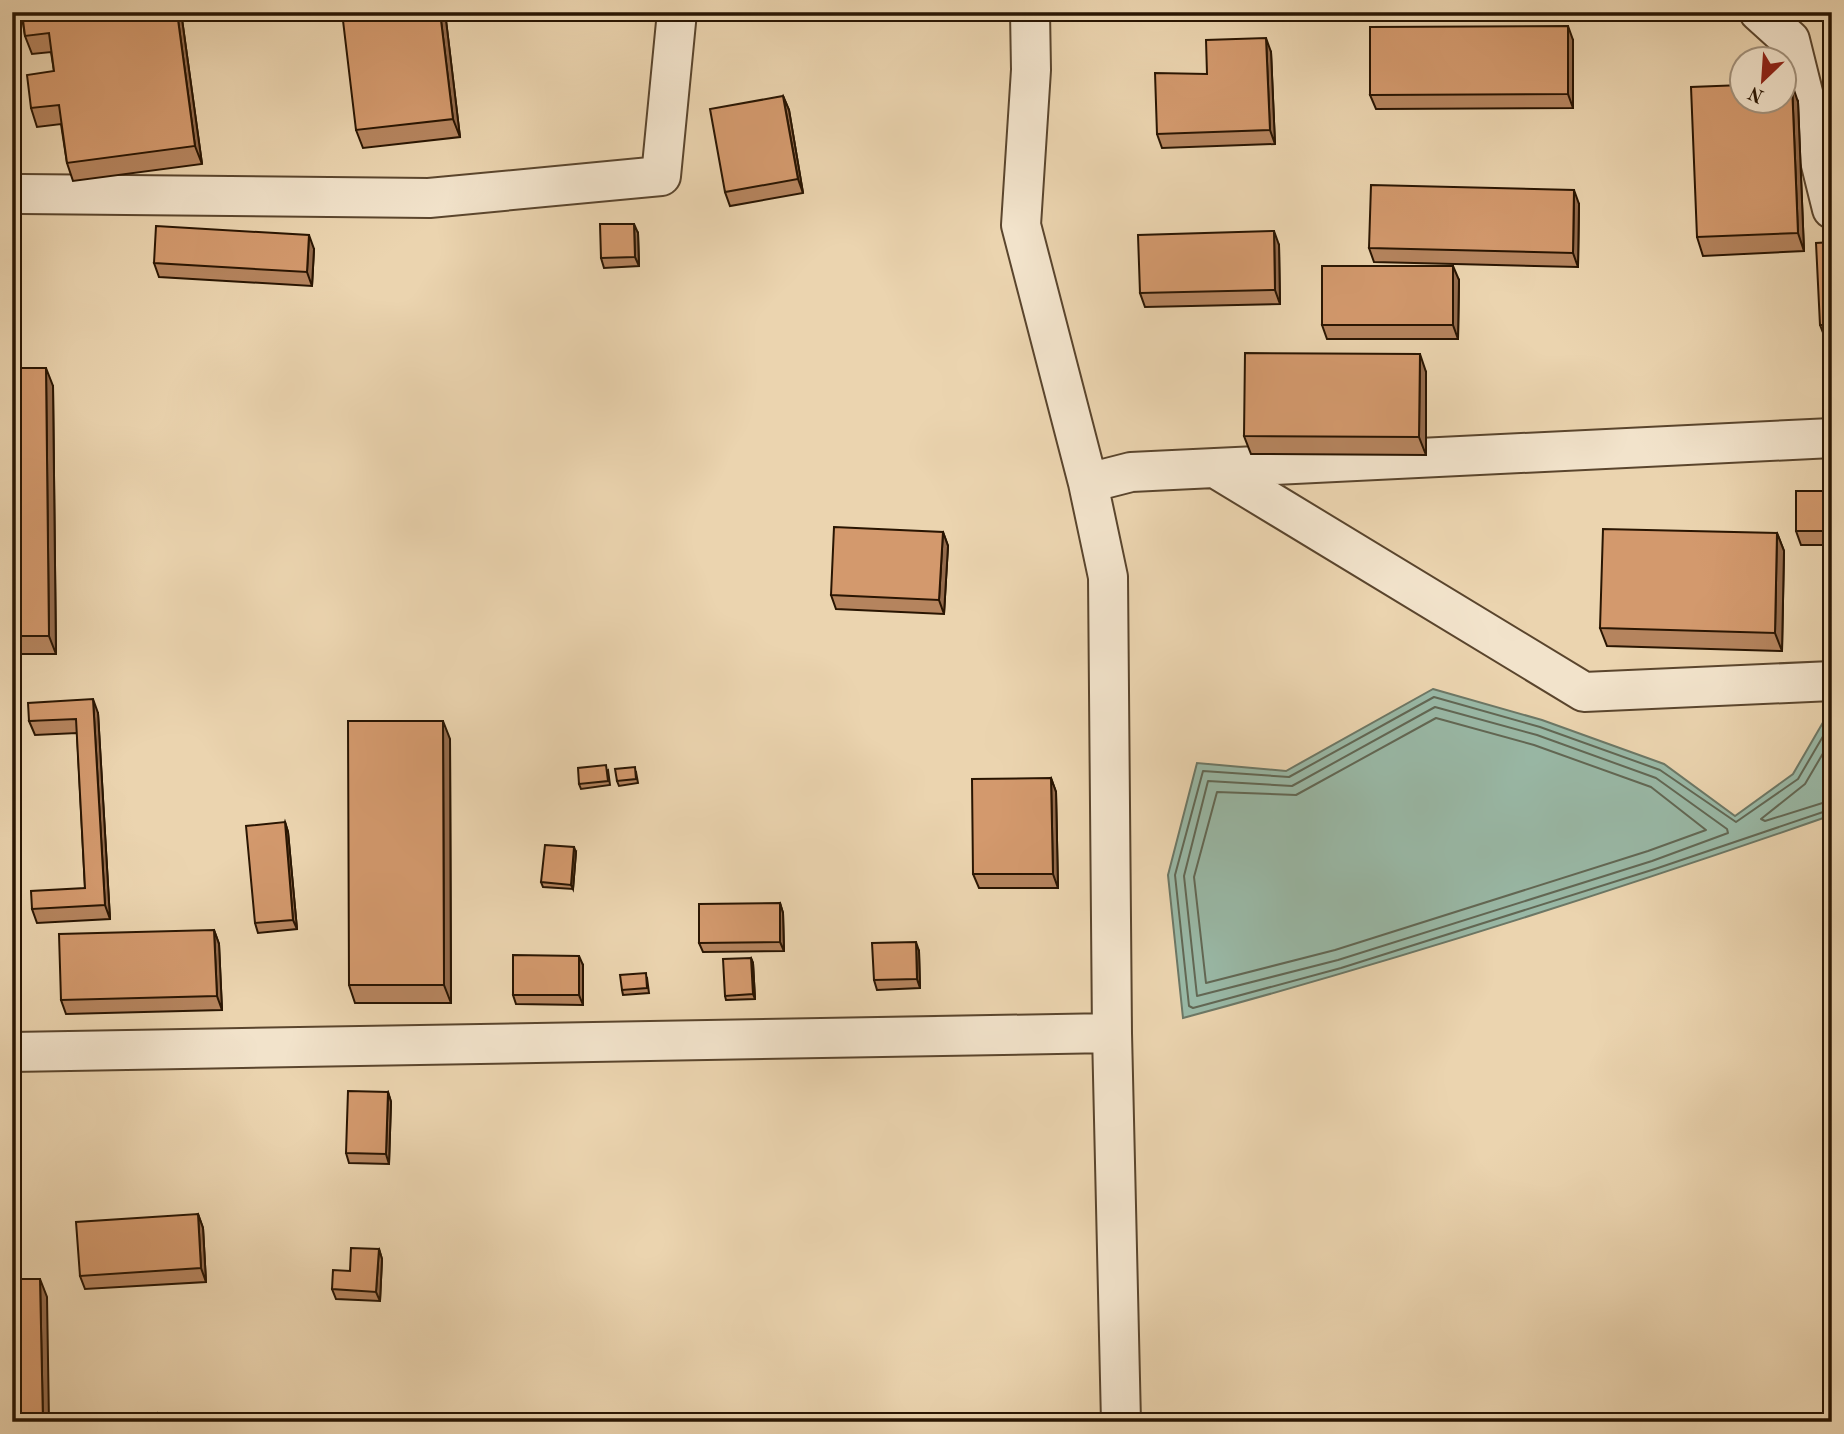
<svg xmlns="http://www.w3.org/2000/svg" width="1844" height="1434" viewBox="0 0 1844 1434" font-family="'Old Standard TT',serif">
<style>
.water{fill:#99b9a7;stroke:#6c7765;stroke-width:2}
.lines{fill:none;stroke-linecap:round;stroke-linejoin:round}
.shore{stroke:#616754;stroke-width:2}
.minor-casing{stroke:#5a452d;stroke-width:42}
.minor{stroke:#f2e3cb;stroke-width:38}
.wall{fill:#b5845e;stroke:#291502;stroke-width:2}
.shaded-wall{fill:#946b4c;stroke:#291502;stroke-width:2}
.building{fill:#d3996d;stroke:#291502;stroke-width:2}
</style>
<rect width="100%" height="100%" fill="#ebd4af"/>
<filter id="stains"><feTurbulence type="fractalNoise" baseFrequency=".00286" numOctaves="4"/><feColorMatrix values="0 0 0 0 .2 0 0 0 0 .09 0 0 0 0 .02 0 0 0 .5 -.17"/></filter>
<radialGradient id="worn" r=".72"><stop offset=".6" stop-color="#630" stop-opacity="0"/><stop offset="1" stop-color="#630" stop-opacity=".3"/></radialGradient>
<path class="water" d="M1433 689 1542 720 1664 764 1735 816 1793 774 1832 707V815C1617 890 1402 959 1183 1018L1168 875 1197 763 1286 771Z"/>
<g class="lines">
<path class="shore" d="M1435 707 1537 735 1656 778 1727 829 1728 833 1652 861 1338 960 1197 996 1184 876 1208 781 1292 786Z
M1436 718 1534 745 1651 787 1706 830 1648 851 1335 950 1206 983 1194 877 1217 792 1296 795Z
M1832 721 1798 779 1736 822 1660 770 1540 727 1434 697 1289 777 1203 771 1175 875 1189 1006 1193 1008 1341 968 1655 869 1832 809
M1832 738 1805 784 1761 819 1765 821 1832 800"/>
<g class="minor-casing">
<path id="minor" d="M1030 12 1031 70 1021 225 1088 483 1108 577 1112 1033 1121 1422
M1759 12 1790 40 1832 209
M22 194 429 198 661 176 677 12
M1215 468 1584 692 1832 681
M1088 483 1131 472 1832 438
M12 1052 1112 1033"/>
</g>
<use href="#minor" class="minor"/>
</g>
<path class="wall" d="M12 12H181L202 164 73 181 67 163 61 124 37 127 31 108 54 71 51 52 32 54 25 36 23 23 12 24Z
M445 12 460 137 363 148 356 130Z
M1573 40V108L1376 109 1370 95Z
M1271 52 1275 144 1162 148 1157 134 1207 74Z
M783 96 789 110 803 193 730 206 725 192Z
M1798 102 1804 251 1703 256 1697 237Z
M1579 204 1578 267 1374 262 1369 248Z
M638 233 639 266 604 268 601 258Z
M1832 242V343H1827L1820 325Z
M1279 245 1280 304 1145 307 1140 293Z
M314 249 312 286 159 277 154 263Z
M1459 280 1458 339H1327L1322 325Z
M12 368 53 386 56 654H12Z
M1426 372V455L1251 454 1244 436Z
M1832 491V545H1801L1796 531Z
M943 532 948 546 944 614 836 609 831 595Z
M1777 533 1784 551 1782 651 1607 646 1600 628Z
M98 713 110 919 37 923 32 909 85 888 77 733 35 735 29 721Z
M450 739 451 1003H355L349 985Z
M608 770 610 785 581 789 579 784Z
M636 772 638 783 619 786 617 781Z
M1051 778 1056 792 1058 888H979L973 874Z
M285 822 288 832 297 929 258 933 255 923Z
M576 852 573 889 543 887 541 882Z
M780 903 783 913 784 951 703 952 699 943Z
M214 930 219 944 222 1010 66 1014 61 1000Z
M919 951 920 988 877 990 874 980Z
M751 958 753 963 755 999 726 1000 725 996Z
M583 965V1005L516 1004 513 995Z
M647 978 649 993 623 995 622 990Z
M388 1092 391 1102 389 1164 349 1163 346 1153Z
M198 1214 203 1228 206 1282 85 1289 80 1276Z
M379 1249 382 1259 380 1301 336 1299 332 1289 350 1271Z"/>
<path class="shaded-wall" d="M177 12H181L202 164 195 146Z
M440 12H445L460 137 453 119Z
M1568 26 1573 40V108L1568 94Z
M1266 38 1271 52 1275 144 1270 130Z
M1792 84 1798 102 1804 251 1798 233Z
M783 96 789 110 803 193 798 179Z
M1574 190 1579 204 1578 267 1573 253Z
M634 224 638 233 639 266 635 257Z
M1274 231 1279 245 1280 304 1275 290Z
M309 235 314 249 312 286 307 272Z
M1453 266 1459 280 1458 339 1453 325Z
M1420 354 1426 372V455L1419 437Z
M46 368 53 386 56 654 49 636Z
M943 532 948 546 944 614 939 600Z
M1777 533 1784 551 1782 651 1775 633Z
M93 699 98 713 110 919 105 905Z
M443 721 450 739 451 1003 444 985Z
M1051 778 1056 792 1058 888 1053 874Z
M285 822 288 832 297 929 293 920Z
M574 847 576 852 573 889 571 885Z
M780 903 783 913 784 951 780 942Z
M214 930 219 944 222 1010 217 996Z
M916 942 919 951 920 988 917 979Z
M579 956 583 965V1005L579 995Z
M751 958 753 963 755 999 753 994Z
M388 1092 391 1102 389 1164 386 1154Z
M198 1214 203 1228 206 1282 201 1268Z
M379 1249 382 1259 380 1301 376 1292Z
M40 1279 47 1297 49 1422H43Z"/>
<path class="building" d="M22 12H177L195 146 67 163 59 105 31 108 27 75 54 71 49 33 25 36Z
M342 12H440L453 119 356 130Z
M1568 26V94L1370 95V27Z
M1266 38 1270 130 1157 134 1155 73 1207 74 1206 40Z
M1784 84H1792L1798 233 1697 237 1691 87 1742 85V102H1784Z
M783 96 798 179 725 192 710 109Z
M1371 185 1574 190 1573 253 1369 248Z
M600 224H634L635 257 601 258Z
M156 226 309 235 307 272 154 263Z
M1274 231 1275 290 1140 293 1138 235Z
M1832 242V325H1820L1816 243Z
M1322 266H1453V325H1322Z
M1245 353 1420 354 1419 437 1244 436Z
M12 368H46L49 636H12Z
M1796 491H1832V531H1796Z
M834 527 943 532 939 600 831 595Z
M1603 529 1777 533 1775 633 1600 628Z
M93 699 105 905 32 909 31 891 85 888 76 719 29 721 28 703Z
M348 721H443L444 985H349Z
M606 765 608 781 579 784 578 768Z
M635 767 636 779 617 781 615 769Z
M1051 778 1053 874H973L972 779Z
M285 822 293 920 255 923 246 826Z
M545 845 574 847 571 885 541 882Z
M780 903V942L699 943V904Z
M214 930 217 996 61 1000 59 934Z
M916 942 917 979 874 980 872 943Z
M513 955 579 956V995H513Z
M751 958 753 994 725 996 723 959Z
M646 973 647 988 622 990 620 975Z
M348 1091 388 1092 386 1154 346 1153Z
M198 1214 201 1268 80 1276 76 1222Z
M351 1248 379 1249 376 1292 332 1289 333 1270 350 1271Z
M12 1279H40L43 1422H12Z
M158 1413 187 1422H156Z"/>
<rect width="1844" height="1434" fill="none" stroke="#ebd4af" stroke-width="42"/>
<rect x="14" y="14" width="1816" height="1406" fill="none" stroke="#291502" stroke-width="3.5"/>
<rect x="21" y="21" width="1802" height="1392" fill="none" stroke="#291502" stroke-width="2"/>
<g transform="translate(1763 80) rotate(205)"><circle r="33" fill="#f2e3cb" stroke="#a2917b" stroke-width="2"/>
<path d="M0-5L12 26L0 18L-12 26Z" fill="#8f2418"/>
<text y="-10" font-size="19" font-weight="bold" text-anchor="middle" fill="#291502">N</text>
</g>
<rect width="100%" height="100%" filter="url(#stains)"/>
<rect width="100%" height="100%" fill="url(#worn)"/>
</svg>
